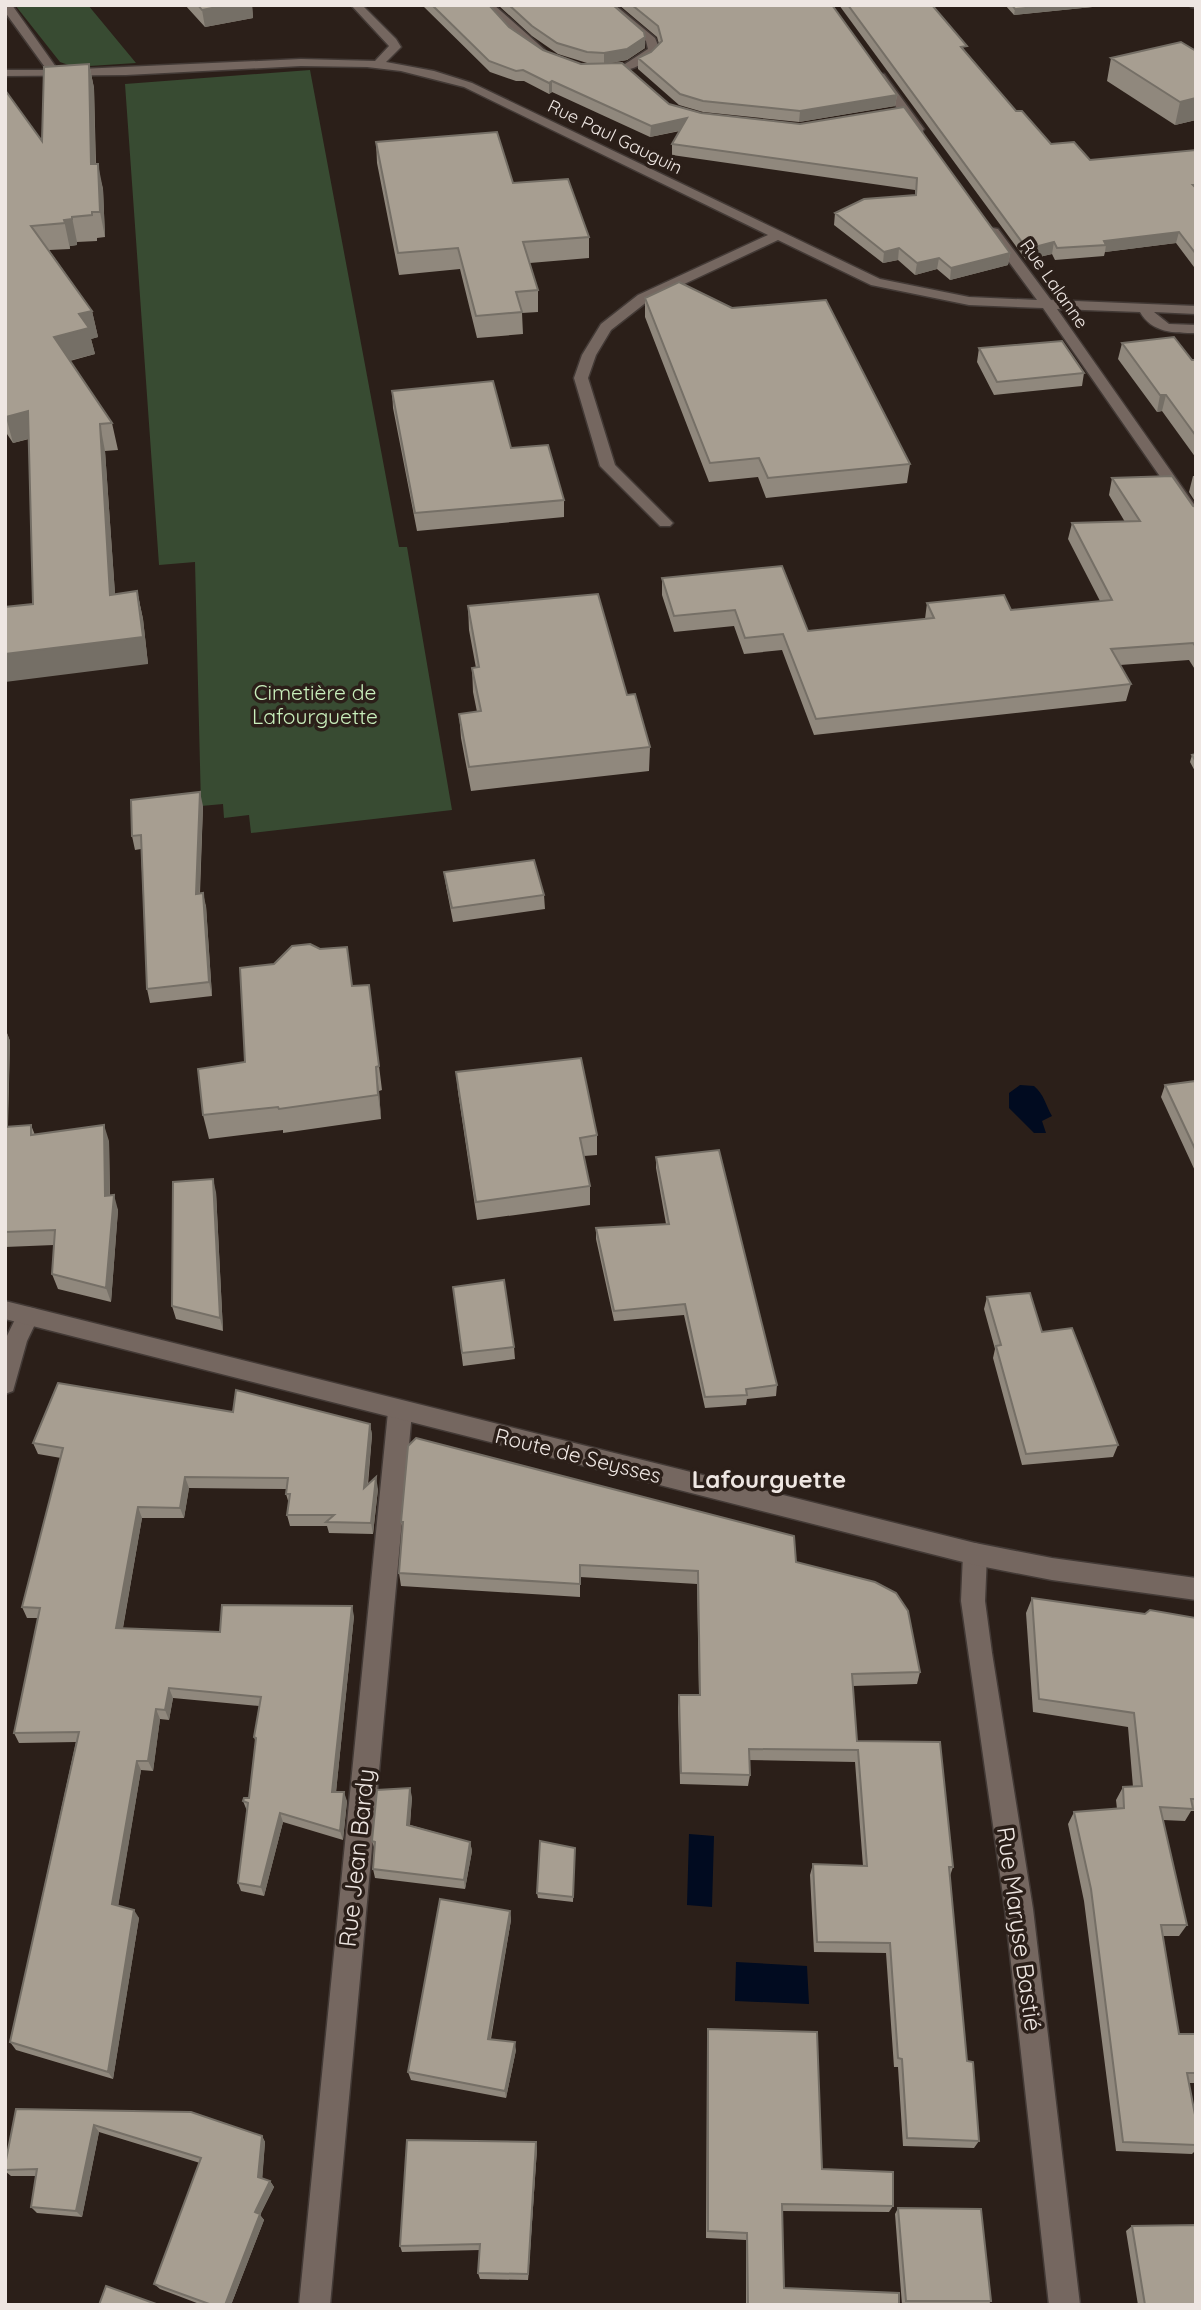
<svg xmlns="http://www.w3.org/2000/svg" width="1201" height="2310" viewBox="0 0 1201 2310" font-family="Quicksand,sans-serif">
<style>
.green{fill:#384b32}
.water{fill:#010b20}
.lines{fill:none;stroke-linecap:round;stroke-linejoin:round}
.street-casing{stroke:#433a36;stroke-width:3}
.secondary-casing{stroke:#433a36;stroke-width:3}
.street{fill:#756760;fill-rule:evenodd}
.secondary{fill:#756760;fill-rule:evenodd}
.wall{fill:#90887d}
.shaded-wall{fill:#756f66}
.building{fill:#a79e91;stroke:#756f66;stroke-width:2}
.labels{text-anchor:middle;stroke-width:7;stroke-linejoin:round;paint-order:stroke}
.far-street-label{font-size:18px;fill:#eee6e2;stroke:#2b1f19}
.park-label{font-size:21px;fill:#c9efbc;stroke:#2b1f19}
.street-label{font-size:21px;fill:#eee6e2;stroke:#2b1f19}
.quarter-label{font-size:24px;font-weight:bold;fill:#eee6e2;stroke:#2b1f19}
.near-street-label{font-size:24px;fill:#eee6e2;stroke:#2b1f19}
</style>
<rect width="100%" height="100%" fill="#2b1f19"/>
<path class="green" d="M15 5H88L136 63 74 67 60 62Z
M310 70 399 547H407L452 810 251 833 249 815 224 818 223 804 201 806 195 562 159 565 125 84Z"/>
<path class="water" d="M1020 1085 1034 1086C1044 1094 1046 1106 1052 1116L1042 1121 1046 1133H1034L1009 1108V1093Z
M689 1834 714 1836 712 1907 687 1905Z
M736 1962 807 1966 809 2004 735 2001Z"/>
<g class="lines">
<g class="street-casing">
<path id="street" d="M5 5H12L58 70 301 59 375 61 389 46 351 5H362L396 39 401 47 386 62 434 71 472 83 880 279 969 297 1037 300 987 232 993 228 998 229 1051 300 1196 306V314L1154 312 1169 324 1196 325V333C1174 333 1152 333 1140 312L1057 309 1196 507V523L1191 521 1043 308 969 305 871 285 778 240 648 301 611 330 596 355 588 378 615 465 673 523 670 526H660L600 466 574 378 582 355 601 324 638 295 768 235 464 87 401 71 367 67 301 66 126 75 5 76V70H47L5 12Z
M482 5H494L545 50V54H537Z
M603 5H615L655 38 660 50 658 52C642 68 618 76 595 72V68L625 64 648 49 646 41Z
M876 74H884L924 129 922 132H914L874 76Z
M28 1307 36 1309 39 1316 27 1341 13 1391 5 1394V1340L20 1309Z
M400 1402 408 1405 412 1412 330 2305H299L388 1412 392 1405Z
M975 1543 984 1546 987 1554 985 1601 992 1653 1033 1909 1080 2305H1049L1005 1909 961 1601 963 1554 966 1546Z"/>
</g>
<g class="secondary-casing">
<path id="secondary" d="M1190 5H1196V8L1191 7Z
M5 1301 975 1543 1052 1558 1196 1578V1600L1052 1580 975 1565 5 1319Z"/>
</g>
<use href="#street" class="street"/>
<use href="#secondary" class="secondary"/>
</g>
<path class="wall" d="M185 5H252L253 18 205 27Z
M422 5H489L509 27 543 50 581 64 587 63 558 54 532 36 498 5H613L645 37V48L627 60 610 63 669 104 701 113 800 124 904 107 1010 253 1008 265 950 280 937 269 915 275 898 260 883 263 834 225 835 213 915 195V190L672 155V144L680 131 650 137 552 92 549 94 524 81H516L490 72Z
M619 5H832L897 95 895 106 799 122 703 112 679 105 638 69V58L651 52 659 44 657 37Z
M839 5H932L966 52 1016 111 1051 144 1090 160 1196 150V267H1194L1176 243 1105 252 1104 256 1055 260 1052 254 1026 260Z
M1005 5H1112L1014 15Z
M1196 51V120L1175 125 1107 81 1111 58Z
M89 64 94 88 96 164 103 189 105 237 97 238V241L77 242V245L70 246V249L49 250 92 311 98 337 91 339 95 354 70 361 112 423 118 450 105 451 115 594 137 591 143 619 148 664 33 604 29 439 13 443 5 431V90L42 141Z
M376 142 513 183 589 237V258L530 263 538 290V312L522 313 523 334 477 338 460 269 399 275 377 163Z
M645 298 910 464 907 483 766 498 758 477 709 482 645 317Z
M1122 343 1192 360H1196V458L1162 411 1157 412 1118 359Z
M979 348 1084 373 1082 386 994 395 977 362Z
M392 391 511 448 564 500V517L417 531 393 408Z
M1193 476H1196V503L1189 492Z
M1112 478 1196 507V671L1189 660 1120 665 1131 684 1126 701 814 735 782 650 744 654 734 626 674 632 662 595V578L808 631 925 619 927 603 1011 610 1100 601 1068 539 1072 523 1125 522 1109 495Z
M468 606 627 695 650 747 649 771 471 791 461 738 459 714 477 712 473 692 472 668H476L469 630Z
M1196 754V773L1190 762 1192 755Z
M203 806 200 893 206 906 212 996 150 1003 147 989 141 849 135 850 132 836Z
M444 872 544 895 545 909 453 922 446 886Z
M369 985 382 1090 379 1091 381 1119 283 1133V1130L209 1139 203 1115 352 986Z
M5 1028 10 1041 8 1127 31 1125 35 1135 109 1141 110 1196 118 1210 111 1302 58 1289 52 1274 54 1245 5 1247Z
M456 1072 597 1135V1155L584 1156 590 1186V1205L477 1220 458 1092Z
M1196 1081V1173L1161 1097 1165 1085Z
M656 1157 777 1385 776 1396 747 1399 746 1405 705 1408 684 1315 614 1321 596 1239V1228L666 1224 656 1168Z
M216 1192 223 1331 176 1319 172 1306Z
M453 1287 514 1347 515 1359 463 1366Z
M987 1297 1042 1332 1118 1445 1113 1457 1022 1465 993 1358 995 1349 984 1309Z
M233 1412 370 1424 372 1435 368 1485 378 1489 373 1534 329 1533 327 1526H290L287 1515 289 1504 286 1494 287 1489 189 1488 184 1518H142L123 1628 220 1632 354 1616 336 1792 347 1801 343 1840 283 1822 264 1896 241 1891 238 1883 247 1811 243 1801 249 1798 256 1743 254 1737 259 1706 173 1698 169 1720 160 1719 153 1771 141 1770 118 1906 139 1918 113 2079 16 2050 10 2042 76 1742 19 1743 14 1733 38 1618H27L22 1607 61 1458 38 1454 33 1443Z
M401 1522 796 1562 920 1672 917 1684 853 1686 857 1741 953 1867 950 1876 967 2061 979 2141 974 2148 903 2146 898 2067H894L886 1953 814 1952 810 1875 813 1864 863 1866 855 1762 749 1760 750 1775 748 1786 680 1784 678 1707 679 1695H699L697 1584 580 1577V1597L401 1586 399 1573 403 1530Z
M1032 1598 1145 1614 1196 1618V1811H1191L1185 1821 1163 1820 1187 1925 1179 1936H1163L1179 2034H1196V2083H1189L1196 2120V2150L1192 2154 1116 2151 1084 1901 1068 1824 1074 1812 1117 1809 1116 1800 1123 1787H1133L1128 1727 1033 1712 1026 1613Z
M412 1797 410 1825 470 1842 472 1851 465 1889 375 1878 373 1869 375 1850 372 1841Z
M575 1848 573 1902 538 1898 537 1893Z
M510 1911 511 1920 491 2039 516 2050 506 2098 411 2080 408 2072Z
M708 2029 822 2169 893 2206 889 2212 782 2211 784 2288 899 2305H746V2240L706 2238 707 2038Z
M16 2109 262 2136 265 2142 262 2178 270 2181 274 2187 260 2215 264 2220 231 2305H202L160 2289 154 2284 200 2163 99 2132 82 2217 37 2213 31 2207 36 2176H11L5 2171V2165Z
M536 2142 537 2149 528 2280 480 2279 478 2273 480 2250 402 2252 400 2246Z
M898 2208 991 2301 988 2305H902L895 2214Z
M1132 2226 1196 2305H1138L1126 2231Z"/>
<path class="shaded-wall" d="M227 5H252L253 18 205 27 202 10Z
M1054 5H1112L1014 15 1015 9Z
M645 37V48L627 60 604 64V53Z
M89 64 94 88 96 189 91 164Z
M552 81V92L549 94V83Z
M897 95 895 106 799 122 800 111Z
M1196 98V120L1175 125 1180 102Z
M687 118V129L650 137 651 126Z
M98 164 103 189 105 237 100 212Z
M72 217 77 242V245L70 246V249L64 220Z
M1179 232 1176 243 1105 252 1106 245 1104 241Z
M1054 242 1052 254 1026 260 1027 249Z
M899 248 898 260 883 263 884 252Z
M1010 253 1008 265 950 280 951 268Z
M939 258 937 269 915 275 917 263Z
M92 311 98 337 91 339 95 354 60 363 54 337 79 314Z
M1160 395H1166L1162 411 1157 412Z
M28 411 35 437 13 443 6 417Z
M100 424 105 451 117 622 110 595Z
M137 591 143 619 148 664 5 682V654Z
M200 792 203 806 199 907 196 894Z
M203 893 206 906 212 996 209 982Z
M5 1028 10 1041 7 1143 5 1137Z
M376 1067 379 1091 381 1119 378 1095Z
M104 1125 109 1141 110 1211 105 1196Z
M213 1179 216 1192 223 1331 220 1318Z
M114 1195 118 1210 111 1302 106 1288Z
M370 1424 372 1435 366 1499 364 1488Z
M185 1477 189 1488 184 1518 180 1508Z
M376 1477 378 1489 373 1534 371 1523Z
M138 1507 142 1518 121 1638 116 1628Z
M352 1606 354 1616 335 1802 332 1792Z
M169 1688 173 1698 169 1720 165 1710Z
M156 1709 160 1719 153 1771 148 1761Z
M137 1761 141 1770 117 1913 112 1904Z
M410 1788 412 1797 409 1834 407 1825Z
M344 1792 347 1801 343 1840 340 1831Z
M280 1813 283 1822 264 1896 261 1887Z
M470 1842 472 1851 465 1889 464 1880Z
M134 1910 139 1918 113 2079 108 2072Z
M510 1911 511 1920 489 2047 488 2039Z
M515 2042 516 2050 506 2098 505 2091Z
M94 2125 99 2132 82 2217 76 2211Z
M262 2136 265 2142 262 2183 258 2177Z
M536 2142 537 2149 528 2280V2274Z
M270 2181 274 2187 260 2215 264 2220 231 2305H225L255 2212Z"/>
<path class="building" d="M198 5H227L202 10Z
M432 5H489L509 27 543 50 581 64 622 63 669 104 701 113 800 124 904 107 1010 253 951 268 939 258 917 263 899 248 884 252 835 213 864 199 916 195 917 178 672 144 687 118 651 126 552 81 549 83 523 70 516 71 489 61Z
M509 5H613L644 32 645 37 627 49 604 53 587 52 557 43 532 26Z
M632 5H832L897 95 800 111 703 101 680 94 638 58 651 52 662 41 658 26Z
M848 5H932L967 46 961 47 1016 111H1022L1051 144 1074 142 1090 160 1196 150V185H1193L1196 188V254L1179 232 1104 241 1106 245 1057 248 1054 242 1027 249Z
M1012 5H1054L1015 9Z
M1181 42 1196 51V98L1180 102 1111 58Z
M89 64 91 164H98L100 212H92V215L72 217V219L64 220 65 223 31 226 92 311 79 314 89 328 54 337 112 423 100 424 110 595 137 591 143 637 5 654V607L33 604 28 411 6 417 5 416V90L42 141 44 67Z
M497 132 513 183 568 179 589 237 523 242 538 290 516 292 522 312 476 316 458 248 398 253 376 142Z
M679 282 732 308 826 300 910 464 768 478 759 458 710 463 645 298Z
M1174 337 1192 360H1196V436L1166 395H1160L1122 343Z
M1062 341 1084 373 997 382 979 348Z
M493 381 511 448 548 445 564 500 415 513 392 391Z
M1172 476 1193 506 1196 507V647L1193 643 1111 649 1131 684 816 719 783 634 745 638 735 610 674 616 662 578 782 566 808 631 934 618 927 603 1004 595 1011 610 1112 600 1072 523 1140 521 1112 478Z
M598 594 627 695 635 694 650 747 469 767 459 714 481 711 472 668 479 667 468 606Z
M1196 754V762L1192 755Z
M200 792 196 894 203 893 209 982 147 989 141 835 132 836 131 800Z
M534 860 544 895 452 908 444 872Z
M310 944 320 949 347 947 352 986 369 985 379 1066 376 1067 378 1095 279 1109 278 1107 203 1115 198 1069 245 1062 240 968 274 964 292 946Z
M581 1058 597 1135 580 1138 590 1186 476 1202 456 1072Z
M1196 1081V1151L1165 1085Z
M31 1125V1135L104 1125 105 1196 114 1195 106 1288 52 1274 55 1230 5 1232V1127Z
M719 1150 777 1385 746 1389 747 1395 705 1397 685 1304 614 1311 596 1228 669 1224 656 1157Z
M213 1179 220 1318 172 1306 173 1182Z
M504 1280 514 1347 462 1353 453 1287Z
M1030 1293 1042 1332 1072 1328 1118 1445 1026 1454 996 1346 1001 1345 987 1297Z
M58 1383 233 1412 236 1390 370 1424 364 1488 376 1477 371 1523 326 1522 334 1515H287L290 1494H286L288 1478 185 1477 180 1508 138 1507 116 1628 220 1632 222 1605 352 1606 332 1792H344L340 1831 280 1813 261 1887 238 1883 248 1803 243 1801 244 1798H249L256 1738 254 1737 261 1697 169 1688 165 1710 156 1709 148 1761H137L112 1904 134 1910 108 2072 10 2042 79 1732 14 1733 40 1608 22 1607 63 1448 33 1443Z
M416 1438 794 1536 796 1562 875 1582 896 1593 908 1611 920 1672 852 1674 857 1741 940 1742 953 1867H949L967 2061 973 2062 979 2141 907 2138 902 2059 898 2058 890 1943 817 1942 813 1864 867 1866 858 1750 749 1749 750 1775 681 1773 679 1695H700L698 1571 580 1565V1584L399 1573 403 1522H401L408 1446Z
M1032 1598 1145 1614 1150 1610 1196 1618V1799H1191L1193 1809 1160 1807 1187 1925H1161L1179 2034H1196V2073H1187L1196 2120V2145L1123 2142 1091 1889 1074 1812 1124 1808 1123 1787 1142 1786 1134 1713 1039 1699Z
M410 1788 407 1825 470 1842 464 1880 373 1869 375 1842 372 1841 377 1790Z
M540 1841 575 1848 573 1897 537 1893Z
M440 1899 510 1911 488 2039 515 2042 505 2091 408 2072Z
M708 2029 817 2032 822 2169 893 2172V2206L782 2204 784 2288 899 2293V2305H748L747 2233 708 2231Z
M16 2109 191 2112 262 2136 258 2177 270 2181 255 2212 260 2214 225 2305H212L154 2284 201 2158 94 2125 76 2211 31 2207 37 2169 5 2170V2165Z
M407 2140 536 2142 528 2274 478 2273 480 2244 400 2246Z
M898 2208 981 2209 991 2301H906Z
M1196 2225V2305H1145L1132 2226Z
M106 2286 159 2305H99Z"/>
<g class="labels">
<g class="far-street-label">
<text transform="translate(615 137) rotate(26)" y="6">Rue Paul Gauguin</text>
<text transform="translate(1054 284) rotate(55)" y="6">Rue Lalanne</text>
</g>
<g class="park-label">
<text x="315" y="700">Cimetière de<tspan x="315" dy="24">Lafourguette</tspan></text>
</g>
<g class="street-label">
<text transform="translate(578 1456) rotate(14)" y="7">Route de Seysses</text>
</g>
<g class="quarter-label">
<text x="769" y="1488">Lafourguette</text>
</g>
<g class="near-street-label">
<text transform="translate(357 1858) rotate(-84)" y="8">Rue Jean Bardy</text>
<text transform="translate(1019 1929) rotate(82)" y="8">Rue Maryse Bastié</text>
</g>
</g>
<rect width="1201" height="2310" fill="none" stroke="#eee6e2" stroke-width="14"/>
</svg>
